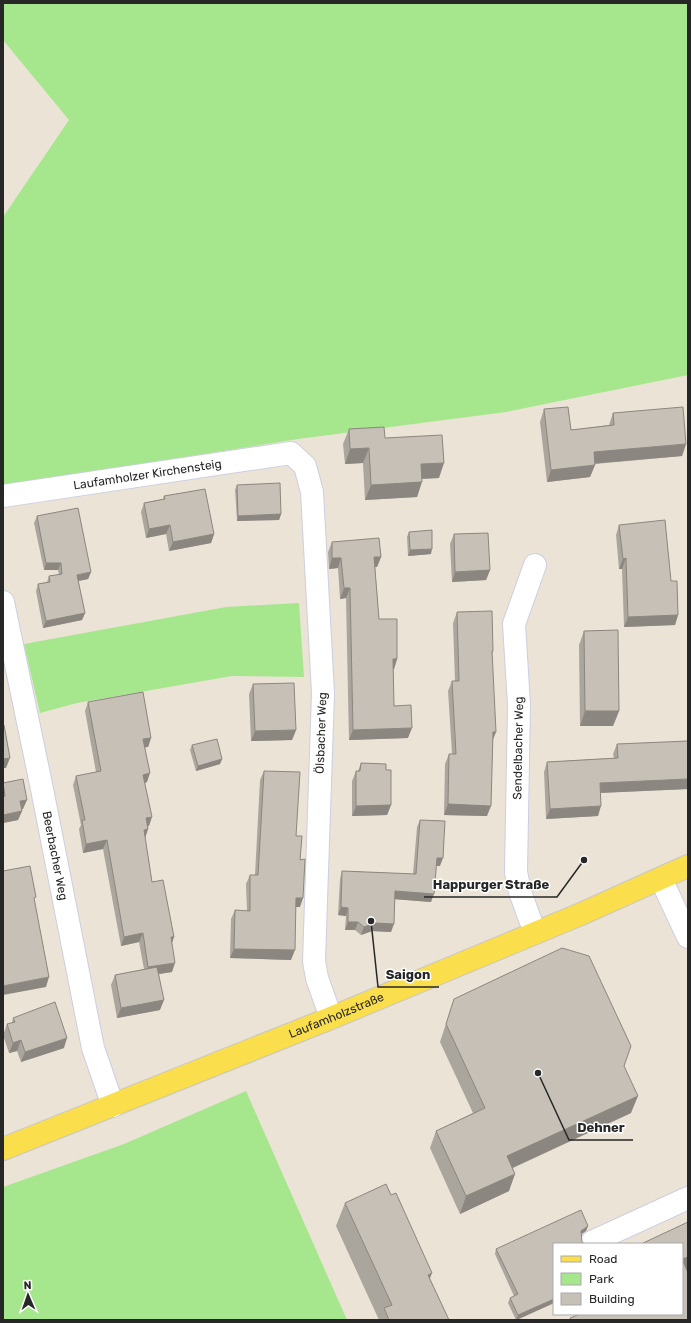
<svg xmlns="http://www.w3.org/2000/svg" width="691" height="1323" viewBox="0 0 691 1323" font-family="Rubik,sans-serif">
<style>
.green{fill:#a6e78d}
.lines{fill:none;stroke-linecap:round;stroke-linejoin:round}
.minor-casing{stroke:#cccee2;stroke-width:24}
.major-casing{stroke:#c7c7c7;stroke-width:24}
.minor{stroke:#fff;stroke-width:22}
.major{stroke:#fbde4b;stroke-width:22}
.wall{fill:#aaa59d}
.shaded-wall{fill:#8b867f}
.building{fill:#c6c0b6;stroke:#8b867f}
.labels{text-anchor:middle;stroke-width:3;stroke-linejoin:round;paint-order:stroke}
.street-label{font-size:12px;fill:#272727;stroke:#fff}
.leader{fill:none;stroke:#272727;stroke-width:1.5}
.callout-dot{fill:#272727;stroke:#fff;stroke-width:1.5}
.callout-label{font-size:13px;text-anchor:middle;font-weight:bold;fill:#272727;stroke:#fff;stroke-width:3;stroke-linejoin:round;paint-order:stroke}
</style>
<rect width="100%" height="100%" fill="#ebe3d6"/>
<path class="green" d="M3 3H688V375L506 412 298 439 3 486V217L69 120 3 40Z
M299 603 304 677 232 676 77 703 40 713 24 644 226 607Z
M246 1091 347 1320H3V1187L124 1144Z"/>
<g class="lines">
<g class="minor-casing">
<g id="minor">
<path id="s1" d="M3 496 291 453 305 466 312 492 323 693 314 961 317 978 331 1018"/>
<path id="s2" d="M3 602 42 789 93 1048 113 1106"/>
<path d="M661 879 688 937"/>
<path id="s3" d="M535 933 520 892 516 872 519 705 514 624 535 565"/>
<path d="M592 1242 688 1198"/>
</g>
</g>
<g class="major-casing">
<g id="major">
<path id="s4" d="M3 1149 331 1018 581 914 688 866"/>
</g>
</g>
<use href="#minor" class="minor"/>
<use href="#major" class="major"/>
</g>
<path class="wall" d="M544 409 571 430 609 425 613 413 686 444 682 456 595 464 590 477 547 482 540 422Z
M349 429 385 438 439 478 422 479 417 497 365 500 363 463 345 464 343 444Z
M237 485 281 514 279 520 237 521 235 490Z
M164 496 214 534 211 543 169 551 166 534 146 538 141 512 144 503 163 499Z
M37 516 91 572 88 579 78 581 85 613 82 620 43 628 36 591 38 584 47 582 49 576 59 575 58 570H44L34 523Z
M619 525 671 581 678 615 675 625 624 627 622 569H619L616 535Z
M409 532 431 554 408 556 407 537Z
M454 534 490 570 486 580 452 582 450 544Z
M332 542 381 557 377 567H375L379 619 397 659 394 669H393L394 706 408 738 349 740 346 598 340 599 338 568 329 569 328 552Z
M457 612 493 651 492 655V741L487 816 444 815 445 764 449 754H452L448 691 452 681H455L453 623Z
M584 631 619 711 613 726H580L579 645Z
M253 684 296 730 292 740 251 741 249 694Z
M88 702 151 738 148 747H145L147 782 145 783 149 826H148V829L145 838 152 882 174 937 172 943V972L159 974 160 1010 117 1018 111 985 115 975 144 969 139 942 121 946 103 849 83 853 79 829 81 825 73 785 76 776 96 772 85 711Z
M617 744 688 789 601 793 598 816 546 819 544 772 547 762 614 758 613 754Z
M192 745 222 759 220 764 196 771 190 750Z
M361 763 386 770 391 805 387 815 352 816V781L356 771H358Z
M264 771 296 836 300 860V907H296L291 960 230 958 231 919 235 910 247 911 246 884 250 875H255L260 780Z
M3 783 23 809H21L22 811 18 820 3 823Z
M420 820 440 866H436L431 902 395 899 391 932 372 931 361 935 355 930H345L346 916 338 915 340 879 342 871 413 874 417 827Z
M454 999 624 1066 631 1113 513 1168 509 1191 460 1214 430 1148 436 1131 473 1113 440 1042Z
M13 1018 64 1048 21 1062 17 1051 9 1053 3 1035 7 1024 12 1023Z
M345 1203 430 1279 449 1320H379L336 1226Z
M588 1226 586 1231 554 1244V1303L517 1320H516L508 1303 510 1298 514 1296 495 1254 496 1249Z"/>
<path class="shaded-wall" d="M686 444 682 456 589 464 594 452Z
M369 448 363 463 345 464 350 449Z
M444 463 439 478 416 479 421 464Z
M595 465 590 477 547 482 551 470Z
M422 482 417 497 365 500 371 485Z
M281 514 279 520 237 521 238 516Z
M170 525 166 534 146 538 149 529Z
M214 534 211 543 169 551 173 542Z
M432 549 431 554 408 556 410 550Z
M374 557H381L377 567H370Z
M332 558H341L338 568 329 569Z
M626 558 622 569H619L623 559Z
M46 563H61L58 570H44Z
M490 570 486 580 452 582 455 572Z
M91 572 88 579 74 582 77 575Z
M344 588H350L346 598 340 599Z
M85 613 82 620 43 628 46 621Z
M678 615 675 625 624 627 628 617Z
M393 659H397L394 669H389Z
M585 711H619L613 726H580Z
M412 728 408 738 349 740 353 730Z
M296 730 292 740 251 741 255 731Z
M493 732H496L492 742Z
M151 738 148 747 140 748 143 739Z
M10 758 6 768H3V759Z
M222 759 220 764 196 771 198 766Z
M150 773 147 782 140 784 143 775Z
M688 779V789L596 793 600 783Z
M27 800 23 809 16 810 20 801Z
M448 804 491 806 487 816 444 815Z
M391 805 387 815 352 816 356 806Z
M601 806 598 816 546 819 550 809Z
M22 811 18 820 3 823V815Z
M152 817 149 826 143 827 146 818Z
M148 829 145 838 144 830Z
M107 840 103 849 83 853 86 844Z
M437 858H443L440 866H434Z
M395 891 434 894 431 902 392 899Z
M296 898H303L300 907H293Z
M341 907 348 908 346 916 338 915Z
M348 922H358L355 930H345Z
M375 923 394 924 391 932 372 931 361 935 364 927Z
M143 933 139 942 121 946 124 937Z
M171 937H174L171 945Z
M234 949 295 950 291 960 230 958Z
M175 963 172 972 145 976 148 967Z
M49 977 46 987 3 995V986Z
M164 1000 160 1010 117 1018 121 1008Z
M67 1038 64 1048 21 1062 25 1052Z
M21 1040 17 1051 9 1053 13 1043Z
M638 1096 631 1113 501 1173 507 1156Z
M515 1174 509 1191 460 1214 466 1196Z
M588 1226 586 1231 579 1236 581 1231Z
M688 1257V1276L682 1259Z
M432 1273 423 1297 428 1275Z
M554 1299V1303L516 1320 518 1315Z"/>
<path class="building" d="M568 407 571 430 614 425 613 413 683 407 686 444 594 452 595 465 551 470 544 409Z
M384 427 385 438 442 435 444 463 421 464 422 482 371 485 369 448 350 449 349 429Z
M280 483 281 514 238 516 237 485Z
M205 489 214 534 173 542 170 525 149 529 144 503 165 499 164 496Z
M78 508 91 572 77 575 85 613 46 621 38 584 50 582 49 576 62 574 61 563H46L37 516Z
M665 520 671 581H677L678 615 628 617 626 558 623 559 619 525Z
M432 530V549L410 550 409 532Z
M488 533 490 570 455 572 454 534Z
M379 538 381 557H374L379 619H397V659H393L394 706 411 705 412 728 353 730 350 588H344L341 558H332V542Z
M492 611 493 651H492L496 732H493L491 806 448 804 449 754H456L452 681H459L457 612Z
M618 630 619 711H585L584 631Z
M294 683 296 730 255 731 253 684Z
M143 692 151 738 143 739 150 773 143 775 152 817 146 818 148 829 144 830 152 882 163 880 174 937H171L175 963 148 967 143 933 124 937 107 840 86 844 82 820H85L76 776 101 771 88 702Z
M3 725H4L10 758 3 759Z
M217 739 222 759 198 766 192 745Z
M688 741V779L600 783 601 806 550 809 547 762 618 758 617 744Z
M361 763 386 764V770H391V805L356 806V771H360Z
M264 771 300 772 296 836H302L300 860 305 859 303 898H296L295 950 234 949 235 910 250 911V875H258Z
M23 779 27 800 20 801 22 811 3 815V797L5 796 3 783Z
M420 820 445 821 443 858H437L434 894 395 891 394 924 375 923 364 927 358 922H348V908L341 907 342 871 416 874Z
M30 866 36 897 34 898 49 977 3 986V871Z
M562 948 589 956 631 1046 624 1066 638 1096 507 1156 515 1174 466 1196 436 1131 485 1108 446 1024 454 999Z
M157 967 164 1000 121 1008 115 975Z
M55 1002 67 1038 25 1052 21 1040 13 1043 7 1024 15 1022 13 1018Z
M386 1184 391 1195 396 1193 432 1273 428 1275 449 1320H389L384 1308 392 1305 345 1203Z
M581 1210 588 1226 581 1231 582 1242 585 1244H554V1299L518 1315 510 1298 518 1294 496 1249Z
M688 1222V1257L682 1259V1244H641Z
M682 1259 688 1273V1320H571L570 1318 580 1314H682Z"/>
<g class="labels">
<g class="street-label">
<text dy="4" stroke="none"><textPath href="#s1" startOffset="146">Laufamholzer Kirchensteig</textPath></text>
<text transform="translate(321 733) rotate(-88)" y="4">Ölsbacher Weg</text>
<text dy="4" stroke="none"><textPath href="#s3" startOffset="188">Sendelbacher Weg</textPath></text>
<text dy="4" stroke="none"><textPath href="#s2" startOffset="259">Beerbacher Weg</textPath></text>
<text dy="4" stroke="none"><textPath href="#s4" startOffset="359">Laufamholzstraße</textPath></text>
</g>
</g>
<path class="leader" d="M584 860L557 897H424M371 921L378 987H439M538 1073L569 1140H633"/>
<g class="callout-dot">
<circle cx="584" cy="860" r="4"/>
<circle cx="371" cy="921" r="4"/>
<circle cx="538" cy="1073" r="4"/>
</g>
<g class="callout-label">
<text x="491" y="889">Happurger Straße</text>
<text x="408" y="979">Saigon</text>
<text x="601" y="1132">Dehner</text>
</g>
<rect width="691" height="1323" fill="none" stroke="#272727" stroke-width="8"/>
<rect x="553" y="1243" width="130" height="72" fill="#ffffff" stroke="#a9a9a9"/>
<rect x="561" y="1256" width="20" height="6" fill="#fbde4b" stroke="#a9a9a9"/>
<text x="589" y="1263" font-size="12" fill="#272727">Road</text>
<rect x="561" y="1273" width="20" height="12" fill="#a6e78d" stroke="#a9a9a9"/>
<text x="589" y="1283" font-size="12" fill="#272727">Park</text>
<rect x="561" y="1293" width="20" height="12" fill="#c6c0b6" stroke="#a9a9a9"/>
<text x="589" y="1303" font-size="12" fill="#272727">Building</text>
<g transform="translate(28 1295) rotate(358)" stroke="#ffffff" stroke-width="3" paint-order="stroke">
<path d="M0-3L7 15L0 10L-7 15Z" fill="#272727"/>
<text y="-6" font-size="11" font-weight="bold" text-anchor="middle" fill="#272727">N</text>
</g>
</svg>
